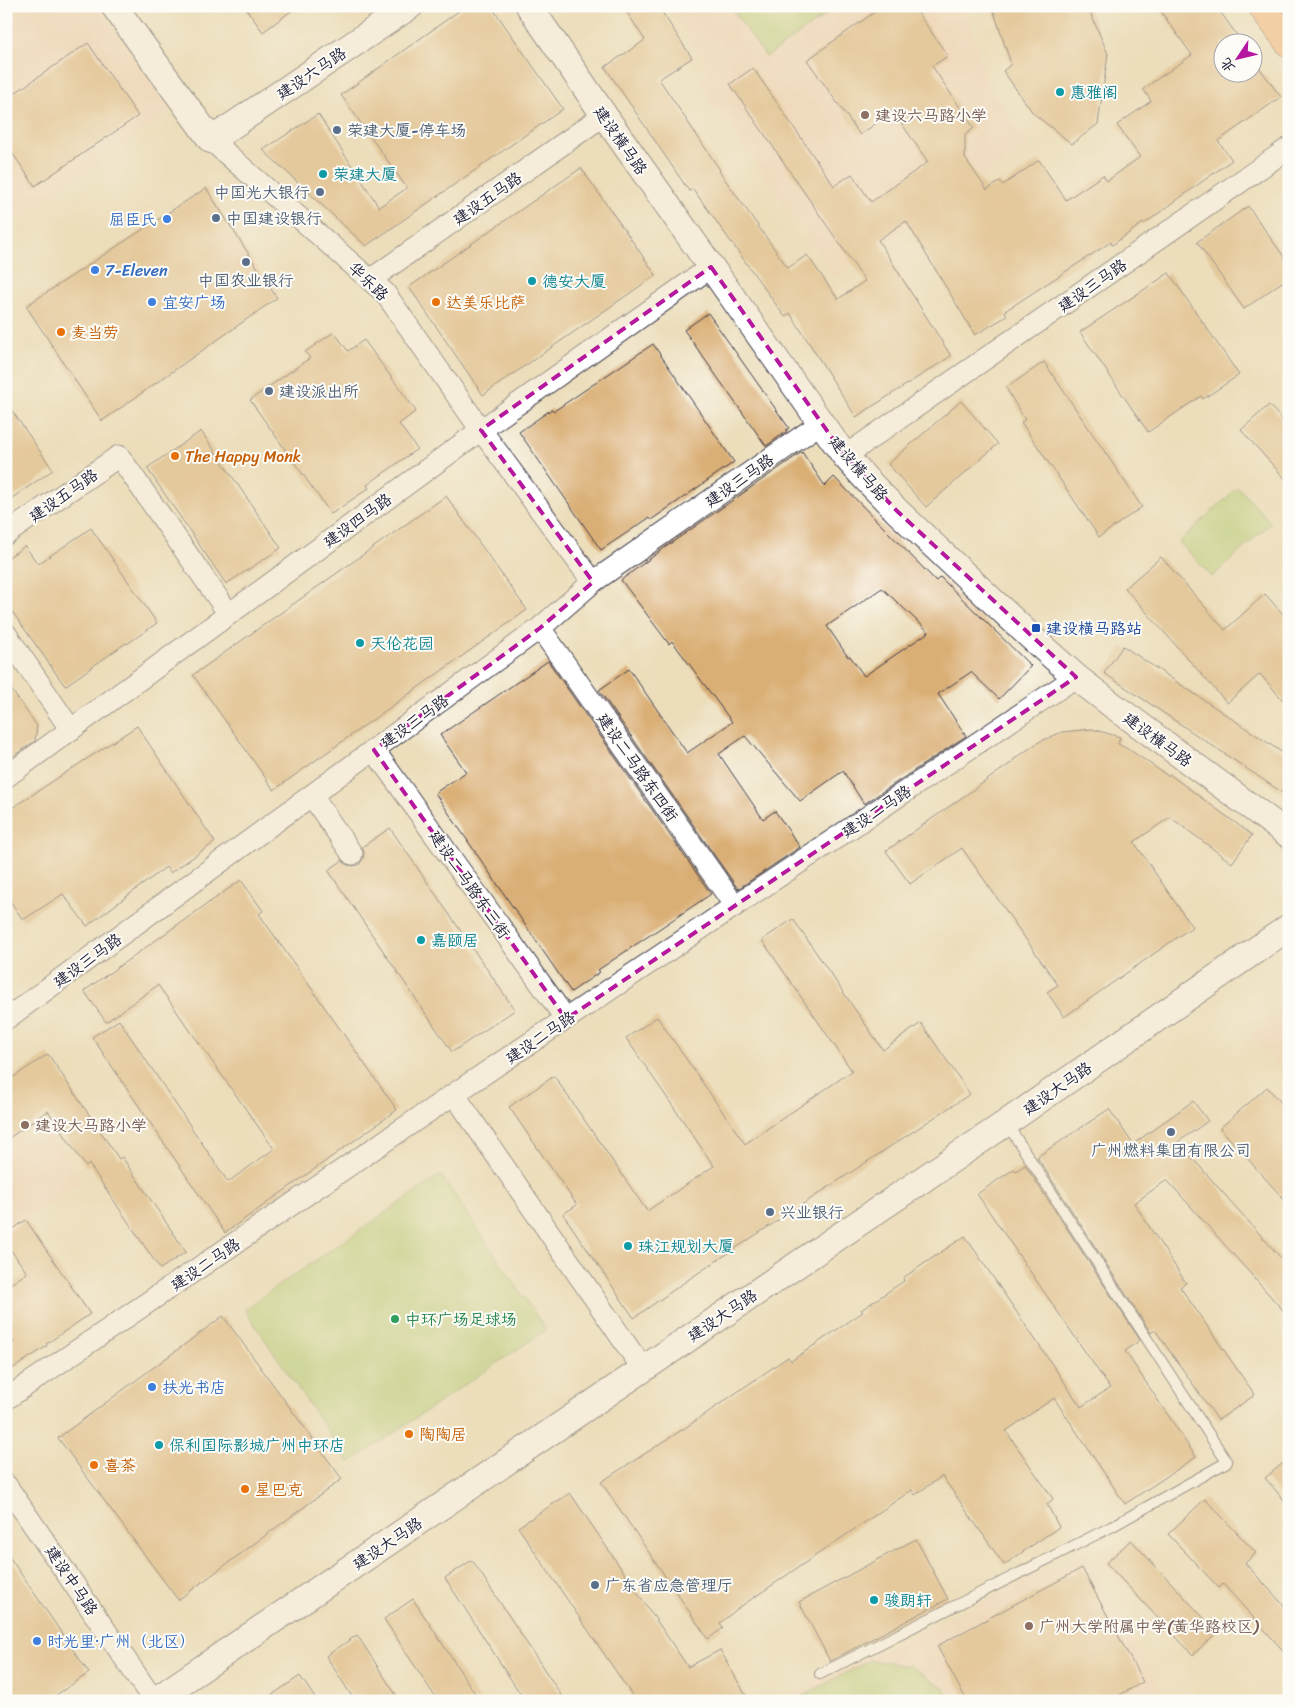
<svg xmlns="http://www.w3.org/2000/svg" width="1295" height="1707" viewBox="0 0 1295 1707" font-family="Sriracha,'LXGW WenKai TC',sans-serif">
<style>
.built{fill:#f2d4be}
.green{fill:#b0cd74;stroke:#697858}
.building{fill:#daaf76;fill-rule:evenodd}
.lines{fill:none;stroke-linecap:round;stroke-linejoin:round}
.service-casing{stroke:#403e4e;stroke-width:12}
.minor-casing{stroke:#403e4e;stroke-width:23}
.tertiary-casing{stroke:#403e4e;stroke-width:28}
.primary-casing{stroke:#403e4e;stroke-width:29}
.service{stroke:#fff;stroke-width:10}
.minor{stroke:#fff;stroke-width:21}
.tertiary{stroke:#fff;stroke-width:26}
.primary{stroke:#f9bc8a;stroke-width:28}
.marked{fill:none;stroke:#b5179e;stroke-width:4;stroke-dasharray:10 6;stroke-linejoin:round}
.culture-dot{fill:#0f9aa8;stroke:#fdfcf7;stroke-width:2}
.education-dot{fill:#8d6e63;stroke:#fdfcf7;stroke-width:2}
.service-dot{fill:#5c6f8a;stroke:#fdfcf7;stroke-width:2}
.shop-dot{fill:#3f7fe0;stroke:#fdfcf7;stroke-width:2}
.food-dot{fill:#e8710a;stroke:#fdfcf7;stroke-width:2}
.transit-dot{fill:#1a4fb4;stroke:#fdfcf7;stroke-width:2}
.leisure-dot{fill:#2e9e5b;stroke:#fdfcf7;stroke-width:2}
.labels{text-anchor:middle;stroke-width:4;stroke-linejoin:round;paint-order:stroke}
.street-label{font-size:16px;fill:#22223b;stroke:#fdfcf7}
.culture-label{font-size:16px;fill:#0d838f;stroke:#fdfcf7;text-anchor:start}
.education-label{font-size:16px;fill:#785e54;stroke:#fdfcf7;text-anchor:start}
.service-label{font-size:16px;fill:#4e5e75;stroke:#fdfcf7;text-anchor:start}
.shop-label{font-size:16px;fill:#366cbe;stroke:#fdfcf7;text-anchor:start}
.food-label{font-size:16px;fill:#c56008;stroke:#fdfcf7;text-anchor:start}
.transit-label{font-size:16px;fill:#164399;stroke:#fdfcf7;text-anchor:start}
.leisure-label{font-size:16px;fill:#27864d;stroke:#fdfcf7;text-anchor:start}
</style>
<rect width="100%" height="100%" fill="#fdfcf7"/>
<filter id="ink" filterUnits="userSpaceOnUse"><feTurbulence type="fractalNoise" baseFrequency=".02" numOctaves="2"/><feDisplacementMap in="SourceGraphic" scale="10" xChannelSelector="R" yChannelSelector="G"/><feConvolveMatrix kernelMatrix="1 2 1 2 8 2 1 2 1" color-interpolation-filters="sRGB"/></filter>
<filter id="wash" filterUnits="userSpaceOnUse"><feTurbulence type="fractalNoise" baseFrequency=".0096" numOctaves="4" result="noise"/><feDisplacementMap in="SourceGraphic" scale="20" xChannelSelector="R" yChannelSelector="G"/><feGaussianBlur stdDeviation="1.12" result="paint"/><feColorMatrix in="noise" values="0 0 0 0 0 0 0 0 0 0 0 0 0 0 0 0 0 1.4 0 .05"/><feComposite in="paint" operator="in"/></filter>
<g filter="url(#wash)">
<rect width="100%" height="100%" fill="#ecdebb"/>
<path class="built" d="M6 6H96L172 111 6 228Z
M668 6H965L988 85 1030 145 835 277 701 85 708 68Z
M1289 1004V1077L1251 1034Z
M6 1068 82 1182 6 1233Z
M1085 1552 1168 1701H778Z"/>
<path class="green" d="M730 6H836L837 7 766 57Z
M1238 487 1271 523 1212 577 1179 542Z
M441 1175 546 1330 349 1463 244 1309Z
M870 1660 910 1666 944 1688 950 1701H900L873 1697 875 1701H793Z"/>
<g id="blocks">
<path class="building" d="M244 6H298L263 32Z
M466 6H491L563 109 366 246 263 150 318 114 379 207 407 188 341 95Z
M623 6H658L692 58 659 79 720 170 719 171 788 268 807 255 838 299 865 281 730 84 753 68 834 186 852 174 871 202 928 162 893 111 860 135 807 60 883 6H913L948 56 932 66 974 128 965 135V158L987 190 1000 181 1003 185 1039 160 1066 200 1103 175 1107 181 1140 157 1117 125 1151 101 1143 89 1192 55 1157 6H1216L1242 42H1222V72H1252V58L1281 97 1218 141 1232 160 1144 224 1143 223 1112 245 1111 242 1005 311 1007 316 975 335 906 221 878 240 951 356 856 417 790 313 785 317 693 189 689 191 605 67 645 40Z
M992 6H1086L1090 12 1108 54 1098 124 1072 144 1033 113 1003 71 1011 64Z
M88 43 138 116 35 186 6 144V99Z
M581 168 656 275 483 395 409 287Z
M206 188 277 298 102 421 26 306Z
M1248 206 1289 264V277L1244 309 1197 242Z
M1169 273 1239 375 1203 399 1201 396 1148 432 1080 332Z
M708 313 789 428 786 430 787 431 766 446 684 330Z
M334 332 348 351 364 340 416 411 399 424 417 449 367 485 369 488 331 514 250 400 310 358 305 352Z
M653 344 734 462 651 520 649 518 601 550 519 432 552 409 554 411Z
M1044 362 1142 507 1099 537 1021 422 1025 420 1006 388Z
M961 401 998 444 926 507 888 464Z
M6 402 53 470 6 502Z
M1269 405 1289 427V483L1241 430Z
M201 431 281 548 226 584 147 468Z
M802 452 825 486 834 477 936 581 940 577 1031 666 999 699 971 672 938 694 966 736 864 804 843 771 800 801 745 736 719 754 763 819 775 811 800 847 738 889 599 690 629 669 687 753 732 722 672 641 669 644 621 580 667 546ZM882 588 929 632 864 676 850 656 848 657 827 626Z
M446 496 527 610 274 790 193 675Z
M91 528 157 623 127 644 126 643 65 686 6 603V559L25 546 38 564Z
M1161 557 1225 630 1265 594 1289 621V707L1260 674 1227 703 1125 588Z
M1123 646 1289 757V797L1104 673Z
M548 661 711 894 598 970 600 972 571 992 435 793 466 772 440 735Z
M6 682 37 726 35 741 6 761Z
M137 726 215 842 170 873 166 867 87 926 63 894 23 920 6 895V812Z
M1092 729 1120 737 1118 744 1130 750 1168 776 1169 774 1252 835 1232 863 1170 817 1134 842 1192 927 1064 1017 1047 992 1058 985 962 848 910 884 886 851 1014 761 1013 760 1039 742 1062 732Z
M390 828 515 1010 452 1052 328 870 342 861 347 865 353 866 359 865 363 859 364 853 362 847Z
M241 880 263 911 259 914 397 1110 225 1233 92 1037 119 1020 228 1182 274 1149 158 985 106 1022 84 991Z
M793 919 883 1050 921 1023 970 1094 692 1277 634 1318 563 1214 577 1205 509 1107 554 1076 647 1211 714 1166 626 1038 657 1017 745 1144 852 1071 762 940Z
M48 1054 119 1159 122 1157 186 1252 160 1269 89 1164 86 1167 48 1111 6 1140V1082Z
M1267 1087 1289 1111V1205L1220 1128Z
M1193 1101 1208 1121 1178 1142 1289 1267V1317L1167 1180 1134 1203 1186 1283 1180 1287 1255 1395 1218 1420 1155 1330 1151 1333 1037 1157 1109 1109 1133 1144Z
M1025 1165 1140 1340 1125 1351 1196 1457 1125 1504 1054 1398 1006 1431 1053 1499 1047 1504 1059 1527 1004 1565 942 1476 915 1495 912 1490 737 1609 720 1623 723 1628 708 1639 601 1482 688 1426 788 1357 791 1361 863 1312 861 1310 904 1281 903 1278 965 1236 1081 1407 1110 1388 977 1194 1014 1169 1016 1171Z
M26 1220 90 1314 46 1344 47 1346 6 1373V1347L14 1342 6 1331V1287L27 1273 6 1243V1234Z
M223 1316 342 1479 178 1600 58 1438Z
M1289 1458V1506L1265 1478Z
M570 1493 688 1667 720 1650 749 1701H636L518 1527Z
M1205 1499 1256 1553 1245 1563 1289 1611V1657L1223 1584 1219 1588 1168 1534Z
M916 1539 948 1599 830 1661 799 1602Z
M1131 1540 1217 1632 1193 1655 1106 1563Z
M6 1552 89 1673 47 1701H6Z
M472 1560 565 1701H525L445 1578Z
M1082 1568 1143 1682 1109 1701H967L937 1646Z
M413 1599 480 1701H438L384 1619Z
M357 1635 400 1701H355L326 1656Z
M300 1676 317 1701H263Z"/>
</g>
</g>
<g filter="url(#ink)">
<use href="#blocks" fill-opacity="0" stroke="#403e4e" stroke-width="1"/>
<g class="lines">
<g class="service-casing">
<path id="service" d="M820 1674 1111 1527 1227 1462 1007 1124"/>
</g>
<g class="minor-casing">
<path id="minor" d="M211 140 385 293 481 430 593 582
M370 280 604 115
M845 456 1289 148
M6 534 119 456 229 614
M540 628 735 906
M6 634 71 730
M374 750 566 1019
M6 777 481 430 711 267
M312 796 352 854
M6 1019 540 628 593 582 821 423
M454 1094 643 1369
M6 1399 454 1094 1076 677
M6 1485 154 1701"/>
</g>
<g class="tertiary-casing">
<path id="tertiary" d="M114 6 211 140 410 6
M529 6 604 115 821 423 845 456 865 478 897 511 1032 638 1076 677 1111 704 1289 835
M154 1701 1006 1123 1289 927"/>
</g>
<g class="primary-casing">
<path id="primary" d="M1262 6 1289 43"/>
</g>
<use href="#service" class="service"/>
<use href="#minor" class="minor"/>
<use href="#tertiary" class="tertiary"/>
<use href="#primary" class="primary"/>
</g>
</g>
<path d="M0 0H1295V1707H0ZM711 267 845 456 897 511 1076 677 566 1019 374 750 540 628 593 582 481 430Z" fill="#ecdebb" fill-opacity=".55" fill-rule="evenodd"/>
<path class="marked" d="M711 267 845 456 897 511 1076 677 566 1019 374 750 540 628 593 582 481 430Z"/>
<g class="culture-dot">
<circle cx="1060" cy="92" r="5"/>
<circle cx="323" cy="174" r="5"/>
<circle cx="532" cy="281" r="5"/>
<circle cx="360" cy="643" r="5"/>
<circle cx="421" cy="940" r="5"/>
<circle cx="628" cy="1246" r="5"/>
<circle cx="159" cy="1445" r="5"/>
<circle cx="874" cy="1600" r="5"/>
</g>
<g class="education-dot">
<circle cx="865" cy="115" r="5"/>
<circle cx="25" cy="1125" r="5"/>
<circle cx="1029" cy="1626" r="5"/>
</g>
<g class="service-dot">
<circle cx="337" cy="130" r="5"/>
<circle cx="320" cy="192" r="5"/>
<circle cx="216" cy="218" r="5"/>
<circle cx="246" cy="262" r="5"/>
<circle cx="269" cy="391" r="5"/>
<circle cx="1171" cy="1132" r="5"/>
<circle cx="770" cy="1212" r="5"/>
<circle cx="595" cy="1585" r="5"/>
</g>
<g class="shop-dot">
<circle cx="167" cy="219" r="5"/>
<circle cx="95" cy="270" r="5"/>
<circle cx="152" cy="302" r="5"/>
<circle cx="152" cy="1387" r="5"/>
<circle cx="37" cy="1641" r="5"/>
</g>
<g class="food-dot">
<circle cx="436" cy="302" r="5"/>
<circle cx="61" cy="332" r="5"/>
<circle cx="175" cy="456" r="5"/>
<circle cx="409" cy="1434" r="5"/>
<circle cx="94" cy="1465" r="5"/>
<circle cx="245" cy="1489" r="5"/>
</g>
<rect class="transit-dot" x="1031" y="623" width="10" height="10" rx="2.5"/>
<circle class="leisure-dot" cx="395" cy="1319" r="5"/>
<g class="labels">
<g class="street-label">
<text transform="translate(311 73) rotate(-34)" y="6">建设六马路</text>
<text transform="translate(621 140) rotate(55)" y="6">建设横马路</text>
<text transform="translate(487 198) rotate(-35)" y="6">建设五马路</text>
<text transform="translate(369 281) rotate(44)" y="6">华乐路</text>
<text transform="translate(1092 285) rotate(-35)" y="6">建设三马路</text>
<text transform="translate(859 468) rotate(49)" y="6">建设横马路</text>
<text transform="translate(739 480) rotate(-35)" y="6">建设三马路</text>
<text transform="translate(63 495) rotate(-35)" y="6">建设五马路</text>
<text transform="translate(357 520) rotate(-36)" y="6">建设四马路</text>
<text transform="translate(414 721) rotate(-36)" y="6">建设三马路</text>
<text transform="translate(1158 739) rotate(36)" y="6">建设横马路</text>
<text transform="translate(638 767) rotate(55)" y="6">建设二马路东四街</text>
<text transform="translate(876 811) rotate(-34)" y="6">建设二马路</text>
<text transform="translate(470 884) rotate(55)" y="6">建设二马路东三街</text>
<text transform="translate(87 960) rotate(-36)" y="6">建设三马路</text>
<text transform="translate(540 1037) rotate(-34)" y="6">建设二马路</text>
<text transform="translate(1057 1088) rotate(-35)" y="6">建设大马路</text>
<text transform="translate(205 1264) rotate(-34)" y="6">建设二马路</text>
<text transform="translate(722 1315) rotate(-34)" y="6">建设大马路</text>
<text transform="translate(387 1543) rotate(-34)" y="6">建设大马路</text>
<text transform="translate(72 1580) rotate(56)" y="6">建设中马路</text>
</g>
<g class="culture-label">
<text x="1070" y="98">惠雅阁</text>
<text x="333" y="180">荣建大厦</text>
<text x="542" y="287">德安大厦</text>
<text x="370" y="649">天伦花园</text>
<text x="431" y="946">嘉颐居</text>
<text x="638" y="1252">珠江规划大厦</text>
<text x="169" y="1451">保利国际影城广州中环店</text>
<text x="884" y="1606">骏朗轩</text>
</g>
<g class="education-label">
<text x="875" y="121">建设六马路小学</text>
<text x="35" y="1131">建设大马路小学</text>
<text x="1039" y="1632">广州大学附属中学(黄华路校区)</text>
</g>
<g class="service-label">
<text x="347" y="136">荣建大厦-停车场</text>
<text x="310" y="198" text-anchor="end">中国光大银行</text>
<text x="226" y="224">中国建设银行</text>
<text x="246" y="286" text-anchor="middle">中国农业银行</text>
<text x="279" y="397">建设派出所</text>
<text x="1171" y="1156" text-anchor="middle">广州燃料集团有限公司</text>
<text x="780" y="1218">兴业银行</text>
<text x="605" y="1591">广东省应急管理厅</text>
</g>
<g class="shop-label">
<text x="157" y="225" text-anchor="end">屈臣氏</text>
<text x="105" y="276">7-Eleven</text>
<text x="162" y="308">宜安广场</text>
<text x="162" y="1393">扶光书店</text>
<text x="47" y="1647">时光里·广州（北区）</text>
</g>
<g class="food-label">
<text x="446" y="308">达美乐比萨</text>
<text x="71" y="338">麦当劳</text>
<text x="185" y="462">The Happy Monk</text>
<text x="419" y="1440">陶陶居</text>
<text x="104" y="1471">喜茶</text>
<text x="255" y="1495">星巴克</text>
</g>
<g class="transit-label">
<text x="1046" y="634">建设横马路站</text>
</g>
<g class="leisure-label">
<text x="405" y="1325">中环广场足球场</text>
</g>
</g>
<rect width="1295" height="1707" fill="none" stroke="#fdfcf7" stroke-width="25"/>
<g transform="translate(1238 58) rotate(235)"><circle r="24" fill="#fdfcf7" stroke="#a5a5ac"/>
<path d="M0-4L9 19L0 12L-9 19Z" fill="#b5179e"/>
<text y="-8" font-size="14" font-weight="bold" text-anchor="middle" fill="#22223b">北</text>
</g>
</svg>
